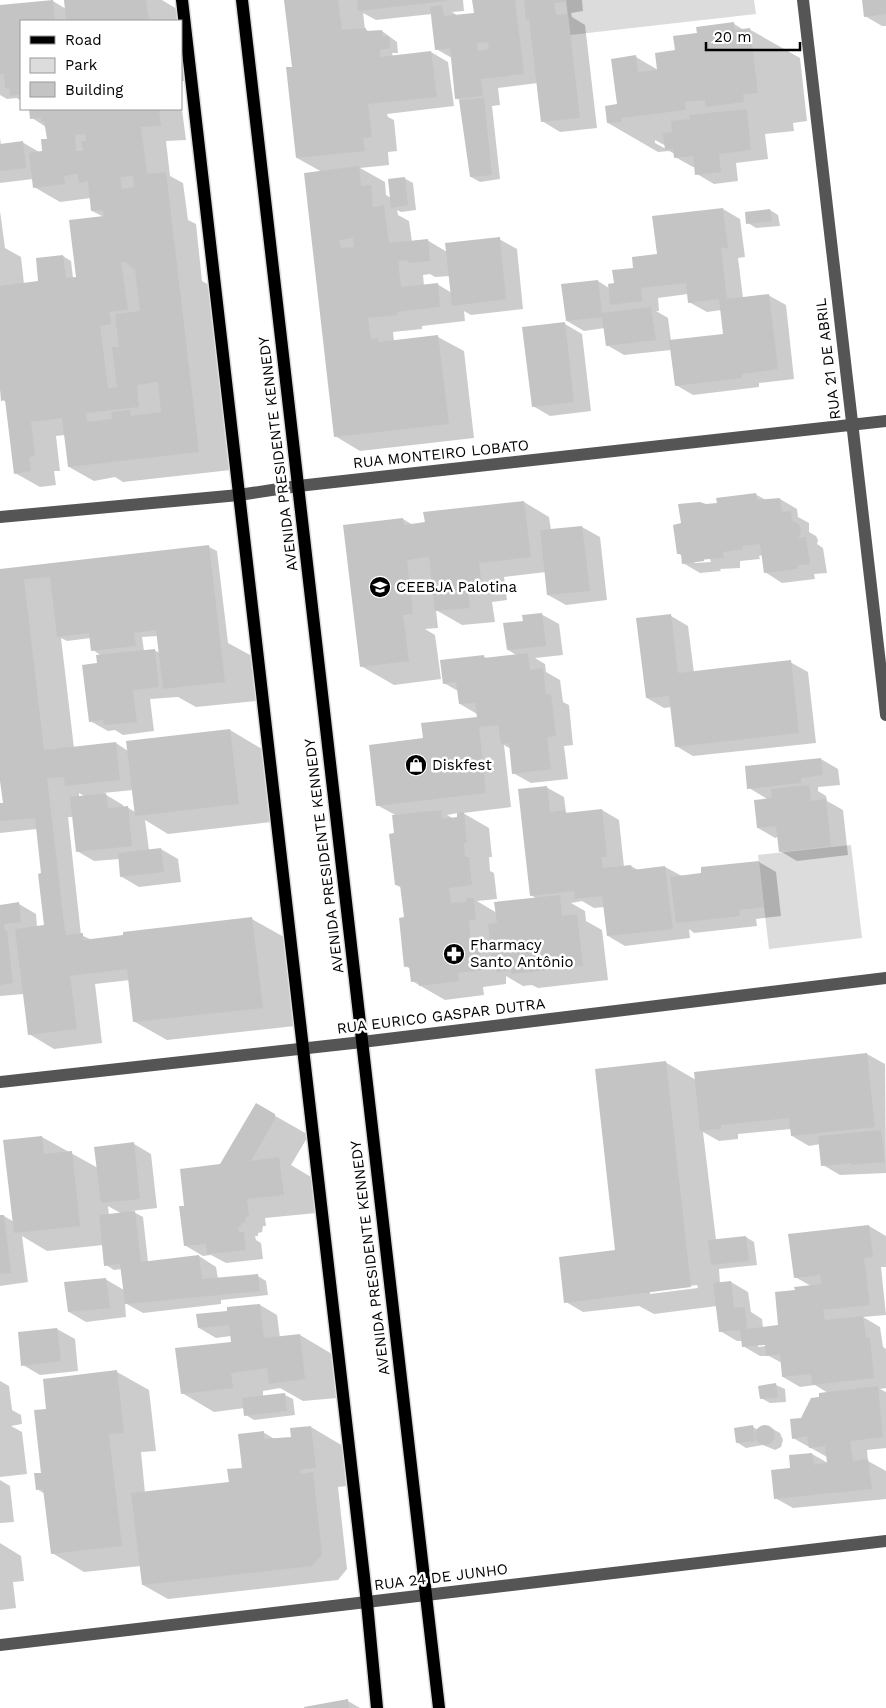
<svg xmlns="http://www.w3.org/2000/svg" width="886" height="1708" viewBox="0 0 886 1708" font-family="'Work Sans',sans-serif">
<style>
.green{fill:#dcdcdc}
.shadow{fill:#0003;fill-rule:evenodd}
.building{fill:#c4c4c4;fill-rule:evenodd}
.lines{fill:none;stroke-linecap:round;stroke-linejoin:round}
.major-casing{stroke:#dbdbdb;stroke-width:15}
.minor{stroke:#555;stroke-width:12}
.major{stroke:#000;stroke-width:12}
.labels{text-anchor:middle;stroke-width:5;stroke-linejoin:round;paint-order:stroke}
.street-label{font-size:15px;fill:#000;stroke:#fff}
.poi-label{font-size:15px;fill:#000;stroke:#fff;text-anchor:start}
</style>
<rect width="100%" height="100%" fill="#fff"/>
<path class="green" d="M566 0H754L756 14 570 35Z
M851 845 862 938 769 949 758 855Z"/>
<path class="shadow" d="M65 0H162L177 9 178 21H21V101L17 98 7 99 0 95V6L53 1 66 9Z
M285 0H463L464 11 452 12 458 16 475 14 473 0H582L583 11 571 13 572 17 585 25 597 128 560 132 542 121 538 83 498 88 500 105 492 106 500 179 480 182 471 177 460 100 457 99 452 58 436 49 432 14 376 20 363 13 365 29 370 32 382 31 397 42 398 53H392L393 56 431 52 448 62 454 106 387 114 388 117 394 120 397 151 388 152 389 165 360 168 385 182 386 195 391 198 404 178 413 183 416 210 401 212 397 210 398 215 409 221 412 242 427 240 447 252 499 239 517 249 523 309 471 315 464 311 465 321 422 326V329L393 332 394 341 438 337 464 351 474 438 360 451 335 436 322 172 297 158 293 68ZM430 274 435 277 450 276 452 293 437 284 424 286 423 275Z
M863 0H886V26H882L865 16Z
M734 24 744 30 749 29 800 58 807 121 793 123 794 131 765 134 768 159 736 163 738 181 714 184 697 174 696 167H693L675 157V154L669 151 658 152 608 123 619 105 636 57 658 70 676 51 698 34ZM655 140 666 146V149L655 143Z
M181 48 185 81H181Z
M181 102 186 140 166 141 170 176 183 183 188 220 196 224 202 281 209 285 231 470 123 482 115 477 94 481 69 467 65 435 56 436 60 471H54L56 485 40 487 15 473 6 402 3 400 0 378V211L5 248 21 257 24 284 40 282 63 256 71 261 73 278 80 277 104 217 92 211 91 198 60 202 34 187 33 179 0 183V138L1 145 22 142 41 153H44L48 140 46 127 32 118 30 109H181Z
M723 209 740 219 745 257 738 258 743 298 768 295 786 305 794 379 759 383V387L693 395 676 385 671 350 624 355 607 345 605 328 584 331 567 321 598 281 609 288ZM688 294 689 302 707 312 722 310 725 335 671 341 668 318 656 311H659L658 298Z
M770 210 778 215 780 226 756 228 748 223Z
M565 324 582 334 591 411 550 416 533 406Z
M755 494 766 500 780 499 797 509 798 517 809 523V532L816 536 818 540 817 544 823 548 827 573 814 574 815 579 782 583 765 572 763 555 759 556 760 559 740 561V568L720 569 721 571 700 573 683 563 682 556 678 553 682 524 706 506ZM710 559 711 562 695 563 692 561Z
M524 502 549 517 551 530 582 527 600 537 607 600 566 605 548 595 546 572 504 577 507 600 492 602 495 622 462 625 436 610 438 628 425 629 435 635 441 679 394 685 361 666 403 519 413 525Z
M209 547 217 551 228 643 252 656 256 701 196 707 178 697 150 699 154 731 123 735 115 730 108 731 90 721 98 664 102 656 93 650 91 638 67 641 61 638 74 748 116 743 128 751 230 730 262 749 271 822 168 834 145 820 149 850 161 849 178 859 181 882 139 887 122 877 120 859 94 861 77 851 73 817H68L81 935 92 940 123 936 124 933 252 919 284 937 295 1026 167 1040 135 1022 130 980 95 984 102 1043 54 1049 29 1034 24 994 0 996V906L19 904 36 914 37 927 48 926 37 829 0 833V804H4L0 770V570ZM158 636 160 653 154 650 144 651 142 637ZM133 790 135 812 127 807 124 808 123 805 103 793ZM79 793 86 797 79 798Z
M541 614 559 624 563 655 535 658 545 664 546 672 560 680 563 702 569 705 573 745 564 746 568 779 531 783 513 773 511 749 504 745 511 807 463 813 489 828 492 857H489L490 871 494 873 497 899 477 901 497 913 537 899 531 895 546 787 564 797 566 812 569 814 602 810 619 820 624 867 631 866 638 870 665 867 682 876 703 874 759 862 776 872 781 916 756 919 757 926 694 933 689 929 690 938 625 946 608 936 605 907 594 908 582 901 571 903 585 911 586 921 602 930 608 980 538 988 532 985 523 986 506 976V984L483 987 484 995 445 1000 412 981 411 969 405 966V918L402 888 396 885 397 816 377 805 424 740 479 720 477 714 460 704 458 691 444 683 483 656 488 659 518 656 508 650 525 622ZM458 813V819H454L447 815Z
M671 616 688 626 694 673 790 662 808 672 816 743 693 756 676 746 672 707 664 708 647 698Z
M821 759 838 769 840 785 818 787V791L826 796 827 801 843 810 848 855 797 861 780 851 778 837 775 838 758 828 769 800 749 788Z
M867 1054 885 1064 886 1173 840 1175 823 1165 821 1144 809 1146 792 1136 791 1129 738 1134V1139L719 1141 703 1132 716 1240 746 1237 754 1242 757 1265 719 1269 720 1283 731 1282 748 1292 751 1312 762 1319 763 1328 780 1326 796 1291 811 1286 795 1277 869 1226 886 1236V1267H881L886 1315 863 1317 880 1327 883 1347 886 1349V1388L880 1389 886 1392V1448L867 1450 868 1461 886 1471V1499L793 1508 775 1498 791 1469 812 1454 828 1463 827 1457 793 1438 801 1419 821 1398 828 1393 815 1385 800 1387 783 1377 782 1363 769 1356H760L743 1346 742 1341H737L720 1331 717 1306 654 1314 639 1306 583 1312 566 1302 615 1252 665 1062 696 1080 695 1073ZM697 1285 698 1288 650 1294V1291ZM758 1344 772 1345 758 1347Z
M256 1105 307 1134V1138L291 1165 311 1177 316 1213 265 1218 266 1226H263L262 1232 258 1233V1236H255L256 1240 261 1243 263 1259 226 1263 211 1255 203 1256 186 1246V1207L221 1166Z
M42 1137 98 1168 134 1144 151 1154 157 1208 132 1211 143 1217 148 1262 199 1256 216 1267 218 1279 258 1276 266 1281 268 1295 221 1300V1304L143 1313 125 1303 126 1317 86 1322 69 1312 105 1279 124 1290 122 1269 114 1270 106 1265 103 1245 47 1251 22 1236 28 1282 0 1286V1217L4 1216 14 1222ZM108 1206 122 1214 109 1216Z
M260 1305 277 1315 280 1338 300 1335 332 1354 337 1398 303 1401 280 1388 263 1391V1397L285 1395 293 1399 295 1415 254 1420 246 1415 245 1408 214 1412 182 1393 235 1343 231 1336 216 1338 199 1328 228 1312Z
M57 1329 75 1339 78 1371 40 1375 23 1365Z
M117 1372 149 1390 156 1451 141 1452 145 1493 230 1483 244 1469 263 1432 276 1440 292 1438 311 1427 343 1446 347 1486 338 1487 347 1569 338 1580 168 1599 143 1585 141 1566 84 1572 52 1553 45 1494 37 1489 43 1474 48 1410Z
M0 1381 9 1386 12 1410 21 1415 22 1424 11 1426 22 1432 27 1474 0 1477Z
M776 1385 785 1389 786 1402 770 1403 761 1398Z
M763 1426 771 1428 780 1433 783 1440 781 1447 775 1450 763 1445 746 1448 738 1443 753 1427 758 1430Z
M0 1480 10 1486 14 1522 0 1523Z
M0 1543 21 1556 24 1581 13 1582 16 1608 0 1610Z
M348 1701 360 1708H306Z"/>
<path class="building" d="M53 0 55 21H21V94L10 96 9 88H5L4 74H0V5Z
M64 0H146L149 21H66Z
M284 0H338L342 30 366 28V31L382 30 383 36H389L390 48 380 50V57L431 51 437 97 368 104 372 137 363 138 365 151 296 158 286 67H292Z
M357 0H446V1L358 11Z
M472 0H515L524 74 481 79 483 96 455 99 450 48 435 50 430 7 442 5 444 16 474 13ZM488 42 489 49 478 51 477 43Z
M524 0H566L567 2 554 3 556 15 568 14 580 118 541 122 529 19 526 20Z
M862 0H886V14L864 17Z
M734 22 735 30 750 28 758 93 743 94 744 102 706 107 705 100 685 102 686 110 621 118 622 122 607 123 605 106 617 104 611 59 636 55 638 72 657 70 655 53 675 50 673 36 697 33 696 27Z
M484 98 492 175 470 177 459 100Z
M29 109H159L161 126 141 127 147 174 166 172 199 452 68 467 62 418 31 422 35 456 29 457 31 471 14 474 5 400 1 401 0 389V286L38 281 36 258 63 255 66 278 76 277 69 220 104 216 103 210 91 211 88 181 79 183 78 174 64 176 65 184 33 188 29 153 42 151 41 139H47L44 121 41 122V118L30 119ZM85 134 86 141H81L83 151H76L75 135ZM133 176 134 187 122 189 120 177ZM121 262H125L135 270 140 311 115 314 119 347H112L117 387 108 388 100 326 111 324 109 312 128 310ZM158 382 161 412 131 416 130 410 111 412 112 419 87 422 86 413 139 407 137 385Z
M747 109 751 150 719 154 721 172 695 175 693 156 674 158 673 149 665 150 663 133 672 132 671 121 690 119 689 115Z
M23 141 26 168 0 171V144Z
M359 166 361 186 371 185 373 207 384 205 389 243 428 239 430 261 408 263V260L398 261 401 287 438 283 440 307 397 312V315L368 318 371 339 378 338V342L438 335 449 424 334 437 304 173ZM353 238 354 247 341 248 339 240Z
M405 177 408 205 391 208 388 179Z
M723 208 728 248H721L727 299 769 294 778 369 742 374V378L675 386 669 340 723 334 719 299 688 303 686 283 641 288 642 301 610 305 608 284 614 283 612 270 633 268 632 257 657 254 652 216Z
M770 209 772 221 746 224 745 212Z
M500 237 506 299 452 306 445 243Z
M598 280 602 313 651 307 656 340 606 346 602 317 566 321 561 284Z
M565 322 574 402 532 407 522 327Z
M756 493 757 500 780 498 782 512 791 511 792 521 798 524 801 529 800 536 797 538 806 537 810 564 798 565V569L764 573 760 544 742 546 743 549 723 552 724 558 707 559H704V561L682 564 681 554H677L673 525 681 523 678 504 700 502 706 504 717 503 716 498Z
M524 501 531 557 479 563 482 586 468 588 470 608 435 611 429 557 407 560 413 614 403 615 409 661 360 667 343 525 403 518 404 525 425 522 423 512Z
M582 526 590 591 547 595 540 530Z
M209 545 225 682 163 689 156 630 134 633 136 646 91 651 89 633 57 637 50 577 24 579 44 750 116 742 120 780 65 786 64 777 47 778 64 923 66 935 83 933V940L123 935V932L252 917 263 1008 133 1022 127 969 70 976 77 1029 28 1035 15 929 44 925 38 874 41 873 35 818 0 821V803H3L0 781V569Z
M542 613 546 646 507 650 503 623 523 621 522 615Z
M671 614 678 673 791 660 799 733 675 747 669 696 646 698 636 618Z
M155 649 159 687 133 690 137 722 104 725 103 720 89 722 82 665 97 663 96 655Z
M528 653 530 670 543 668 546 695 551 694 556 736 547 737 551 769 512 774 509 743 501 744 498 725 479 727 486 793 376 806 369 745 423 738 421 723 477 717 475 703 459 704 456 682 443 684 440 660 484 655V658Z
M230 729 239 804 135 816 126 741Z
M821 758 823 775 801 778V783L747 789 745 766Z
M809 785 811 801 826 799 831 846 779 852 776 826 757 828 754 800 772 798 771 789Z
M547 786 550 812 565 810V813L602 809 607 857H602L603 868 631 865 632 870 665 866 673 929 607 936 602 896 575 899 574 891 530 896 518 789Z
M106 793 108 808 128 806 132 846 76 852 70 797Z
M441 810 442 819 457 817V813L464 812 467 843H464L465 857H469L472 885 449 888 451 903 467 902 466 898H474L476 920H469L471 943H479L482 970 458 973 459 981 419 986 418 981 411 982 409 966 404 967 399 918 404 917 400 885H395L389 834 394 833 392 815Z
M161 848 164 872 120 877 118 853Z
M759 861 764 907 739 910 740 916 676 923 670 877 701 873V867Z
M560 895 562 916 577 914 583 966 512 974 511 970 496 972 495 963H492L488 924 497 923 494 902Z
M19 902 21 922 4 924 5 931 7 930 13 983 0 985V905Z
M867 1053 875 1127 791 1136 789 1118 721 1125V1129L700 1131 694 1072Z
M666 1061 691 1287 564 1303 559 1257 615 1250 595 1069Z
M256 1103 275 1114V1119L251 1161 279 1157 284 1195 247 1199 249 1216 246 1217 244 1223H241V1226L238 1227 239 1232H244L246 1250 207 1254 206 1244 184 1246 179 1206H184L180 1169 220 1164Z
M881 1130 885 1162 851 1165V1163L821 1166 818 1136Z
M42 1136 44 1154 72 1151 80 1226 14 1233 3 1140Z
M134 1142 140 1199 101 1203 94 1147Z
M135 1211 141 1262 199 1255 202 1279 258 1274 260 1291 125 1304 120 1264 104 1266 99 1215Z
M0 1215H4L11 1273 0 1274Z
M869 1225 873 1257 864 1258 870 1305 823 1310 825 1320 863 1316 866 1338H870L874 1378 812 1385 811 1374 782 1377 780 1354 766 1356 765 1345 742 1347 740 1330 719 1332 713 1283 731 1281 734 1308 745 1307 747 1329 778 1325 775 1292 795 1290 794 1287 821 1284 820 1275 794 1278 788 1234Z
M746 1236 749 1261 711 1265 708 1240Z
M106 1278 110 1308 68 1312 64 1282Z
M260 1304 264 1338 300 1334 305 1379 269 1384 267 1368 231 1373 233 1388 181 1394 175 1348 231 1342 229 1325 198 1328 196 1314 227 1311V1307Z
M57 1328 61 1361 21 1366 18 1332Z
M117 1370 124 1433 109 1434 122 1546 51 1554 43 1489 36 1490 34 1473H41L34 1410 46 1409 43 1379Z
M776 1383 778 1397 760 1399 758 1386Z
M878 1386 883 1437 850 1441 853 1461 868 1459 872 1489 774 1499 771 1470 790 1468 789 1455 812 1453 814 1465 827 1463 825 1446 809 1448 807 1436 792 1439 790 1419 801 1418 811 1398 819 1397V1393Z
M285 1393 287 1411 244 1416 242 1398Z
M753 1425 755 1441 736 1443 734 1428Z
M755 1435a10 10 0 1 1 20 0a10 10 0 1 1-20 0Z
M311 1426 316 1468 300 1469 301 1474 313 1472 322 1554 312 1566 142 1585 131 1493 229 1482 227 1469 242 1468 238 1434 264 1431V1439L291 1437 290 1428Z
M348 1699 349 1708H304V1707Z"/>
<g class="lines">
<g class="major-casing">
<path id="major" d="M182 0 367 1603 377 1708
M242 0 439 1708"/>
</g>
<path class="minor" d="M803 0 886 715
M0 517 239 495 298 486 886 421
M0 1082 362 1042 886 978
M0 1645 886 1541"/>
<use href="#major" class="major"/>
</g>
<defs>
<g id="school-disc" transform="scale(1.125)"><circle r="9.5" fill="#000" stroke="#fff"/><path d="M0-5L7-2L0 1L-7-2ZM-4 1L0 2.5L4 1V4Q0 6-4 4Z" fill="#fff"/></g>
<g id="shop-disc" transform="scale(1.125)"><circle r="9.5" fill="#000" stroke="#fff"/><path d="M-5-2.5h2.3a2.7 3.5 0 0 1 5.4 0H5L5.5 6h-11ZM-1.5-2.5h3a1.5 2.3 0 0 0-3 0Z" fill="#fff"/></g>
<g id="pharmacy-disc" transform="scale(1.125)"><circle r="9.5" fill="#000" stroke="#fff"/><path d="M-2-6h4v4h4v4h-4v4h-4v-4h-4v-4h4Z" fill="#fff"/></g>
</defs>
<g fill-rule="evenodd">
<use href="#school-disc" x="380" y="587"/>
<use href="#shop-disc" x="416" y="765"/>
<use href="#pharmacy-disc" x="454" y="954"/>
</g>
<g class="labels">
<g class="street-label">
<text transform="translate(828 359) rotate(-97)" y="5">RUA 21 DE ABRIL</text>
<text transform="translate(278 454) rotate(-97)" y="5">AVENIDA PRESIDENTE KENNEDY</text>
<text transform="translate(441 454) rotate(-6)" y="5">RUA MONTEIRO LOBATO</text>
<text transform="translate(324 856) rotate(-97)" y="5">AVENIDA PRESIDENTE KENNEDY</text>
<text transform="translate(441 1016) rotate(-7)" y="5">RUA EURICO GASPAR DUTRA</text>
<text transform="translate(370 1258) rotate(-97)" y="5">AVENIDA PRESIDENTE KENNEDY</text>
<text transform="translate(441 1577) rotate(-7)" y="5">RUA 24 DE JUNHO</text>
</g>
<g class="poi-label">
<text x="396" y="592">CEEBJA Palotina</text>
<text x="432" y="770">Diskfest</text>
<text x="470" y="950">Fharmacy<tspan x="470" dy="17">Santo Antônio</tspan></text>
</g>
</g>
<rect x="20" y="20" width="162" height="90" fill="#ffffff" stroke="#999999"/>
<rect x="30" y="36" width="25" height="8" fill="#000000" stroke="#999999"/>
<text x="65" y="45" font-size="15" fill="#000000">Road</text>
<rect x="30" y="58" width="25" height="15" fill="#dcdcdc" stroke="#999999"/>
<text x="65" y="70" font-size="15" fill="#000000">Park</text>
<rect x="30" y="82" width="25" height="15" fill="#c4c4c4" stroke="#999999"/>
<text x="65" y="95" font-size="15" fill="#000000">Building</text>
<path d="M706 42v8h94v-8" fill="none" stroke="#000000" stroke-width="2.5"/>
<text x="714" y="42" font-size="15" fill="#000000" stroke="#ffffff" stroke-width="4" paint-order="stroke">20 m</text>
</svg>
